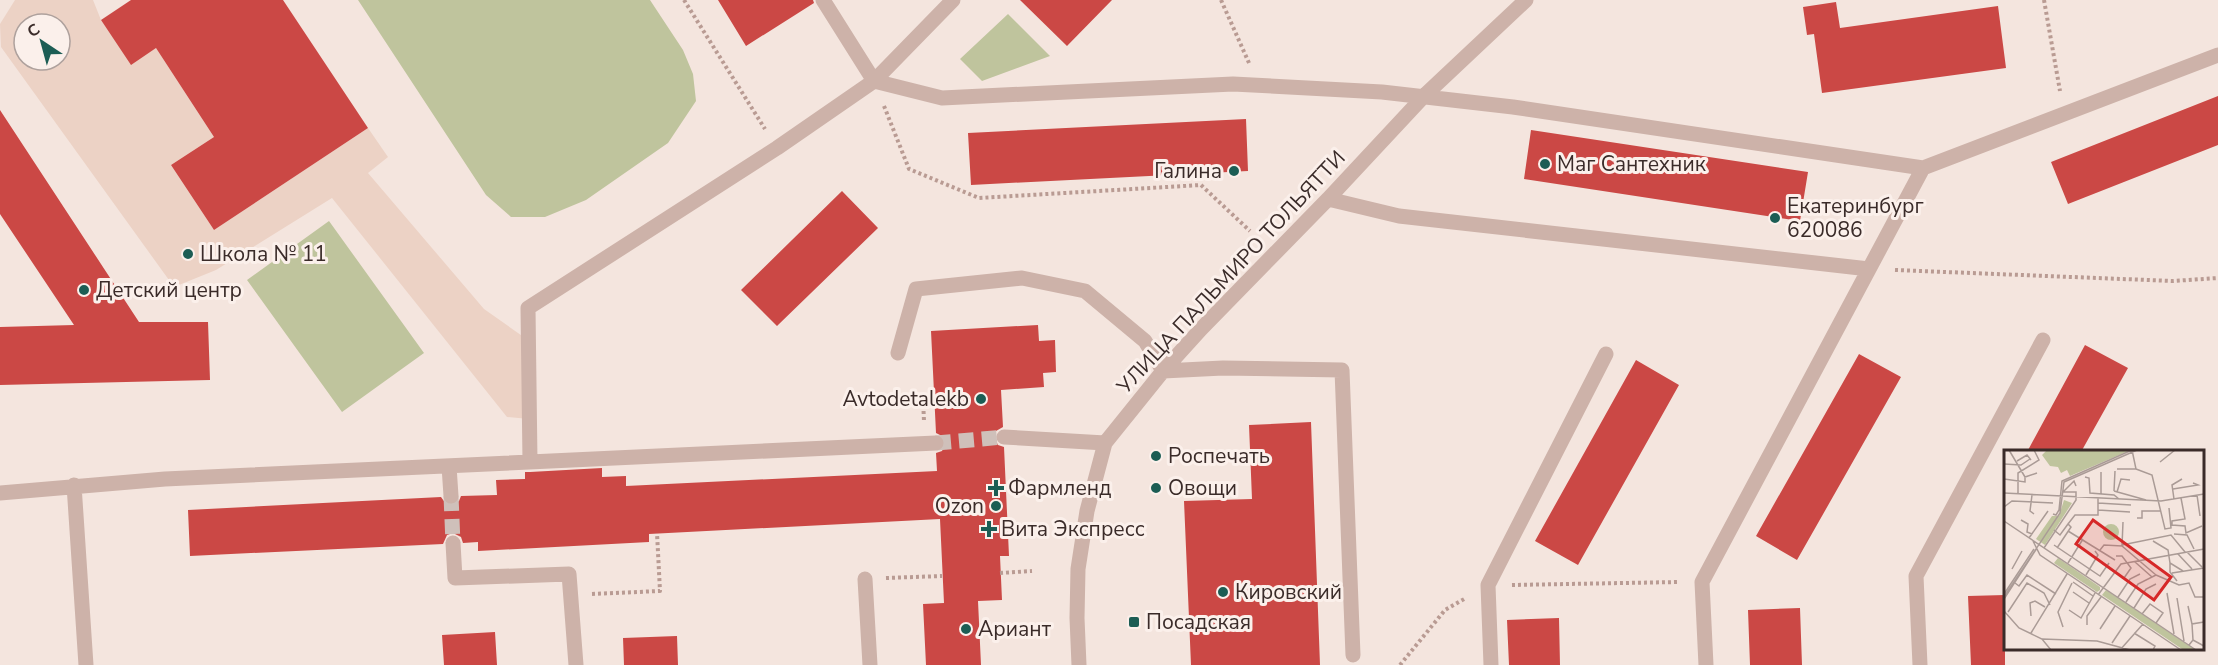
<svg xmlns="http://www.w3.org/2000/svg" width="2218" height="665" viewBox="0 0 2218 665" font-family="'Nunito Sans',sans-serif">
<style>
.green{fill:#bfc49d}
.plaza{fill:#ecd2c5;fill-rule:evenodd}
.building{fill:#cb4845}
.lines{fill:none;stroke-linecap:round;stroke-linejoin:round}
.minor-tunnel{stroke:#cfc0ba;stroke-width:15;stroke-dasharray:15 8;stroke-linecap:butt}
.path{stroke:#b99b93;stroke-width:4;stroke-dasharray:3 3;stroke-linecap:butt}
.minor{stroke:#cdb2a9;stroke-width:15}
.poi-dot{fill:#1c5d54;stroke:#fbf0eb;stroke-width:2}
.labels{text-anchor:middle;stroke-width:6;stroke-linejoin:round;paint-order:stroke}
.poi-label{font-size:21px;fill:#3a2b29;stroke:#fbf0eb;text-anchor:start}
.street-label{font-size:21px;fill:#3a2b29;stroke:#fbf0eb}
.inset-road{fill:none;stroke:#aa9b96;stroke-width:1.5}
.view{fill:#d62828;fill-opacity:0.15;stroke:#d62828;stroke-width:3}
.inset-edge{fill:none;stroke:#3a2b29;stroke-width:3}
</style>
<rect width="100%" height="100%" fill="#f4e5de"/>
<path class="green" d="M358 0H650L683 50 693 74 696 101 668 143 586 200 545 217H511L486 195Z
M1008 14 1050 56 982 81 960 59Z
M329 221 424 353 342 412 247 280Z"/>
<path class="plaza" d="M15 0H93L101 20 131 64 156 48 214 137 171 165 214 230 368 128 388 157 368 173 484 309 528 340 529 419 507 417 332 198 216 270 174 287 1 47 0 24ZM24 24H60V60H24Z"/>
<path class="building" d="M131 0H283L368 128 214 230 171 165 214 137 156 48 131 65 101 20Z
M718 0H813L814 3 746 46Z
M1020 0H1112L1067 46Z
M1836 2 1840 28 1998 6 2006 68 1822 93 1814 34 1807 35 1803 7Z
M2218 96V145L2068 204 2051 162Z
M0 110 139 322H208L210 380 0 385V327L74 325 0 214Z
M1246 119 1248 171 971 185 968 133Z
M1531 130 1808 172 1800 221 1524 179Z
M842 191 878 228 777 326 741 290Z
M1038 325 1039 341 1055 340 1056 372 1043 373 1044 387 1001 390 1003 427 996 431 994 437 998 445 1004 447 1009 556H1000L1002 600 978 601 981 665H926L923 604 944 603 940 519 649 534V542L478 551V542L463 543 461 537 453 533 447 535 443 544 190 556 188 510 441 497 446 504 452 506 459 501 461 496 497 495 496 480 525 479V472H530L602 468V477L626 476V486L937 471 936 453 942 451 946 443 944 437 936 433 931 331Z
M2085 345 2128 368 2081 452H2027Z
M1859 354 1901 377 1797 560 1756 536Z
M1636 360 1679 385 1578 565 1535 541Z
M1311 422 1320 665H1191L1184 501 1252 499 1249 425Z
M2005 595V665H1971L1968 596Z
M1800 608 1802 665H1750L1748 610Z
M1559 618 1560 665H1509L1507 620Z
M495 632 497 665H444L442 635Z
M677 636 678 665H624L623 638Z"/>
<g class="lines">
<path class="minor-tunnel" d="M936 443 1004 437
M451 496 453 543"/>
<path class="path" d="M684 0 765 129
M1221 0 1249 63
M2044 0 2060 91
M884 106 909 169 979 198 1201 185 1250 231
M1895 270 2173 281 2218 278
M923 399 924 421
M1000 573 1032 571
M886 578 942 576
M1512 585 1679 582
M592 594 660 591 657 533
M1400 665 1445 610 1466 598"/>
<path class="minor" d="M874 81 942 98 1233 84 1382 92 1513 107 1923 168 1702 582 1706 665
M874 81 953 0
M1923 168 2218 55
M1328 199 1399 216 1869 269
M898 353 916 289 1022 278 1085 291 1145 341 1163 371 1223 368 1342 370 1353 655
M1004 437 1105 443
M530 462 528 308 777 148 874 81 823 0
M449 466 451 496
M74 485 86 665
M0 493 165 479 936 443
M453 543 455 578 569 574 576 665
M865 579 870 665
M1079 665 1077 618 1078 569 1087 511 1105 443 1163 371 1201 329 1328 199 1425 95 1526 0
M1491 665 1488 585 1606 354
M1920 665 1916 576 2043 340"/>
</g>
<g class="poi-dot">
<circle cx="1545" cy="164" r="6"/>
<circle cx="1234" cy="171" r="6"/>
<circle cx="1775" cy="218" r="6"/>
<circle cx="188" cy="254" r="6"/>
<circle cx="84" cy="290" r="6"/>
<circle cx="981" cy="399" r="6"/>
<circle cx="1156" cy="456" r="6"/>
<path d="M993 479h6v6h6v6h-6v6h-6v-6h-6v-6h6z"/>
<circle cx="1156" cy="488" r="6"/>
<circle cx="996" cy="506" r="6"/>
<path d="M986 520h6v6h6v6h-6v6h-6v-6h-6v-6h6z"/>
<circle cx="1223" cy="592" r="6"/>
<rect x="1128" y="616" width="12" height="12" rx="3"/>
<circle cx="966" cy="629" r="6"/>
</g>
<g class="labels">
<g class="poi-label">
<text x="1557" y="171">Маг Сантехник</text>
<text x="1222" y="178" text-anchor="end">Галина</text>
<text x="1787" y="213">Екатеринбург<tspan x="1787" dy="24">620086</tspan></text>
<text x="200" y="261">Школа № 11</text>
<text x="96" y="297">Детский центр</text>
<text x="969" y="406" text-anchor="end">Avtodetalekb</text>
<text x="1168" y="463">Роспечать</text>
<text x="1008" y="495">Фармленд</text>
<text x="1168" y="495">Овощи</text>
<text x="984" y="513" text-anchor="end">Ozon</text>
<text x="1001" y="536">Вита Экспресс</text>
<text x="1235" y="599">Кировский</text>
<text x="1146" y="629">Посадская</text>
<text x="978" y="636">Ариант</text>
</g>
<g class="street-label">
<text transform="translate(1231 272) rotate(-47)" y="7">УЛИЦА ПАЛЬМИРО ТОЛЬЯТТИ</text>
</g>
</g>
<g transform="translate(2004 450)">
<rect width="200" height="200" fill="#f4e5de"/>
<path d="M43 0H127L66 26 63 20 57 23 54 17 46 16 38 5ZM60 50 68 53 41 95 32 89 48 66H55ZM99 82a8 8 0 1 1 16 0a8 8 0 1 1-16 0ZM54 108 96 137V140L93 142 50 113ZM102 140 190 199H178L98 145Z" fill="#bfc49d"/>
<path class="inset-road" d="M5 0 21 27 33 23M13 11 23 5 27 10M156 12 171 0M0 14 17 15 26 9M113 19H132L128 0M132 19 148 25 161 79 167 78 165 58M81 27 85 28 86 43 110 45 115 49M0 29 21 32V27M169 39 194 35 189 33M110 41 142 50M110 41 111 21M59 42 70 31 72 36M113 42 117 29 126 30M0 43 157 51 200 44M14 44V23L35 10 30 0M97 44V22M28 45 26 61 30 64M193 45 196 66M177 48 181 69 168 71V75L181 76 182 83 198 76M170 49 168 35 178 29M94 53 127 55M0 57 8 51 49 53M94 60 126 62M49 64 52 65 55 60 58 31 128 0M133 68H138V61H157M17 70 24 74 23 82 28 84M0 71 192 200M64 74 71 65H94V48M50 80 56 85 64 74 67 77 53 98M64 81 111 110M170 84 183 85 190 99M25 88 44 61M29 91 36 105 177 200M149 91 164 100 166 113 179 121M50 95 96 126 105 113M118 95 167 85 181 102M118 96 152 125 134 134 122 152M40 98 72 50V42H59M96 100 100 95 118 96 119 72M183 102 198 117M174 104 188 119M112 106H118L127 118 120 128M131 112 148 127M64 113 79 89M166 113V122L173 131M8 119 18 101M168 123 200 118M82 125 94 105 91 101M152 125 175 135 185 133 191 147H200M69 132 89 146M11 133 15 136 23 125 52 144M69 142 85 153M163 143 170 184M0 144 30 99M94 145 117 114 200 99M0 147 56 63 60 32 133 0M114 147 126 129 136 124M173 148 180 191M0 149 33 98M184 156 188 174M130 158 142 139 152 134M65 160 77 168 91 143M0 161 15 178 38 189 47 200M4 162 23 133 40 143 46 155M138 164 146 154 159 163 152 173M27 166 26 153 31 151 41 157M83 175V166L97 147M59 177 54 162 68 133M96 179 111 156M27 183 63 124M130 183 151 196 149 200M38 189 93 191 126 200M189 190 188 174 200 172M108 193 126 166M185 195 189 190 200 196M116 200 139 174"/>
<path class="view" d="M89 70 167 127 150 150 72 94Z"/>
<rect width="200" height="200" class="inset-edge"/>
</g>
<g transform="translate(42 42) rotate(324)"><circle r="28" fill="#fbf0eb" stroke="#aea19d" stroke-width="1.5"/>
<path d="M0-4.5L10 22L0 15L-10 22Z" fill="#1c5d54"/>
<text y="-9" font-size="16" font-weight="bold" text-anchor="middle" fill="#3a2b29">С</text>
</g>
</svg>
